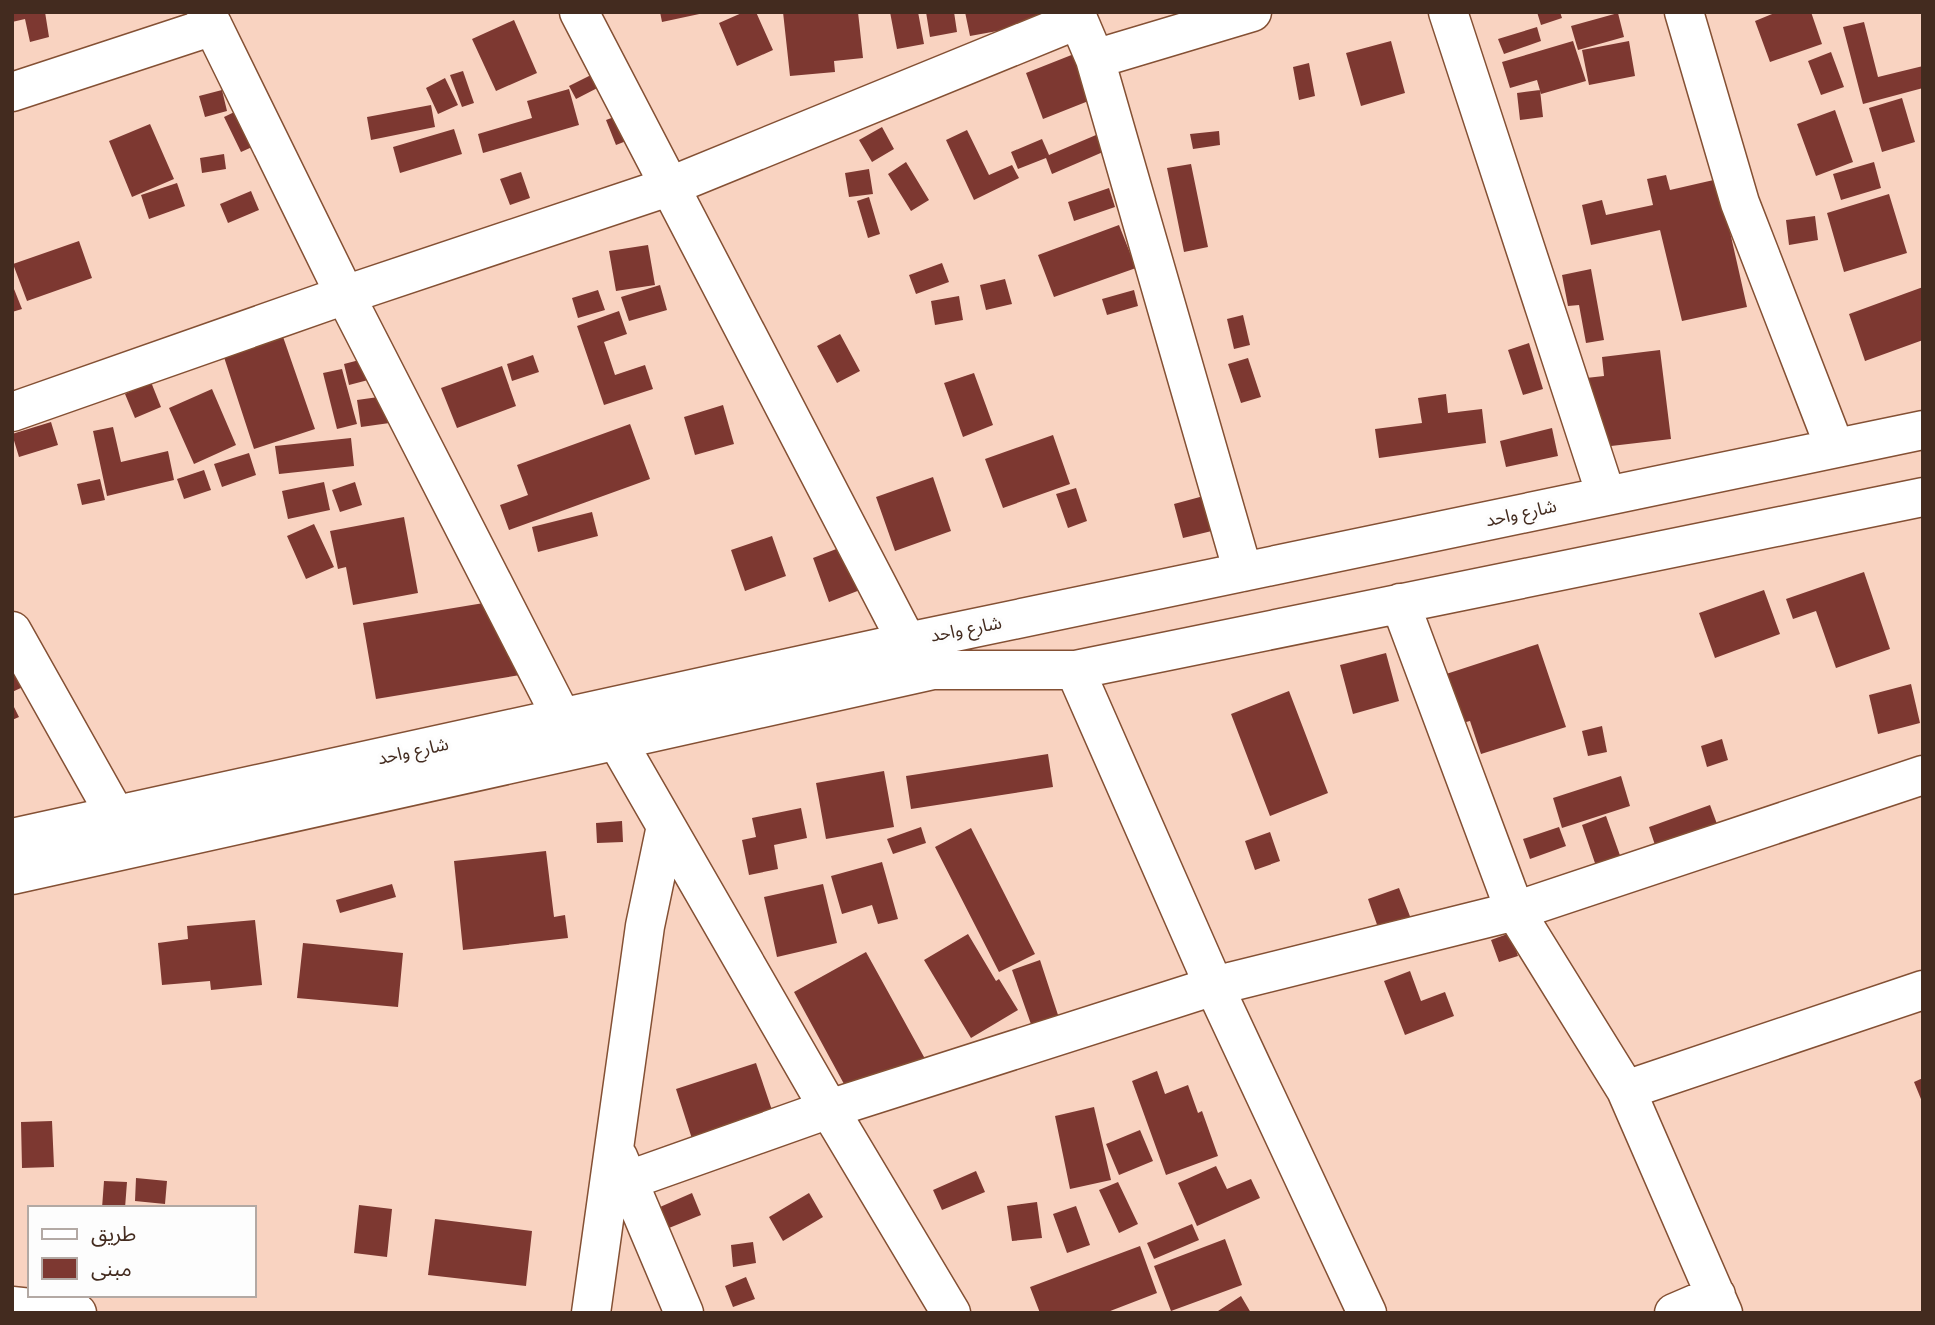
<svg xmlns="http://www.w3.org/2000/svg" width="1935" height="1325" viewBox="0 0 1935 1325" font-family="'Varela Round','Noto Sans Arabic',sans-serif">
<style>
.building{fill:#7d3831}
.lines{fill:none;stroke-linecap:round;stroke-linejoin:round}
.minor-casing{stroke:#845034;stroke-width:41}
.minor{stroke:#fff;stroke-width:38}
.labels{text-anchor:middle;stroke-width:7;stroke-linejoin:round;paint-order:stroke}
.street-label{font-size:18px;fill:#432b1f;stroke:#fdfdfd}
</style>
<rect width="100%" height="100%" fill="#f9d3c1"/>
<path class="building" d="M12 12H45L49 37 30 42 25 19 12 22Z
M660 12H704V13L662 22Z
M744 12H756L773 50 737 66 719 23Z
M783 12H858L863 58 834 61 835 72 790 76Z
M890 12H918L924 44 897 49Z
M926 12H954L957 32 930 37Z
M965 12H1056L1057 20 970 36Z
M1537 12H1560L1562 18 1541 25Z
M1777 12H1811L1822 44 1770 62 1755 21Z
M1618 13 1624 37 1578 50 1571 26Z
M514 20 537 73 496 91 472 39Z
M1864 22 1878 77 1923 66V88L1863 104 1843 27Z
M1537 27 1541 41 1504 54 1498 39Z
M1391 41 1405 93 1361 106 1346 53Z
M1573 41 1586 81 1541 94 1537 80 1510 88 1502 62Z
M1629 41 1635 76 1589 85 1582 50Z
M1831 52 1844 87 1821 95 1808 61Z
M1074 54 1091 100 1043 119 1026 73Z
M1309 63 1315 96 1299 100 1293 67Z
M605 68 611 81 576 99 569 86Z
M463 71 474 103 462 107 450 75Z
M445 78 458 105 438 114 426 88Z
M569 89 579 125 483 153 478 134 532 118 527 101Z
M222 90 227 111 205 117 199 96Z
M1540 90 1543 117 1520 120 1517 93Z
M1902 98 1915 142 1882 152 1869 108Z
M255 102 272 138 241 152 224 117Z
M431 105 435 127 371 140 367 117Z
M1835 110 1853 162 1816 176 1797 124Z
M625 113 634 138 616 145 606 120Z
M150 124 174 179 132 197 109 141Z
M882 127 894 149 872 162 859 140Z
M454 129 462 154 400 173 393 147Z
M967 130 989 175 1012 165 1019 178 974 200 946 140Z
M1219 131 1220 145 1193 149 1190 134Z
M1096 135 1103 152 1052 174 1046 158 1018 169 1011 152 1042 139 1049 155Z
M224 154 226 169 202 173 200 158Z
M906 162 929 200 911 211 888 174Z
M1874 162 1881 188 1841 200 1833 174Z
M1191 164 1208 247 1184 252 1167 168Z
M869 169 873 194 849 197 845 173Z
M521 172 530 198 510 205 500 179Z
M1666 175 1670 190 1718 179 1747 307 1682 321 1660 230 1591 245 1582 205 1602 200 1606 215 1653 205 1647 179Z
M177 183 185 206 149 219 141 195Z
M1109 188 1115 207 1074 221 1068 202Z
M251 191 259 210 228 223 220 204Z
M1889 194 1907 253 1844 272 1827 213Z
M869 197 880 234 868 238 857 201Z
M1815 216 1818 240 1789 245 1786 220Z
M1119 225 1136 268 1054 297 1038 255Z
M79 241 92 278 27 301 13 264Z
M648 245 655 285 616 291 609 251Z
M942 263 949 282 916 294 909 275Z
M1591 269 1604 340 1586 343 1579 305 1568 306 1562 275Z
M1005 279 1012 304 986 310 980 285Z
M12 284 22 309 12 312Z
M660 285 667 310 629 321 621 297Z
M1923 287V340L1865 361 1849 314Z
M598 290 605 310 578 318 572 298Z
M1134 290 1138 306 1107 315 1102 299Z
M959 296 963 320 935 325 931 301Z
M619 311 627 334 604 342 615 375 645 365 653 389 604 405 577 326Z
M1243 315 1250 345 1234 349 1227 319Z
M281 331 315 429 254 449 222 351Z
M840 334 860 371 837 383 817 346Z
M1529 343 1543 389 1523 395 1508 350Z
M1660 350 1671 439 1594 448 1586 378 1604 376 1602 357Z
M533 355 539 372 512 381 507 364Z
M367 358 372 379 349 385 344 364Z
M1248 358 1261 397 1241 403 1228 364Z
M502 366 516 406 457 428 441 388Z
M342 369 357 424 337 429 323 373Z
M974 373 993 425 963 437 944 383Z
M151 382 161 407 135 418 125 394Z
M212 389 236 445 194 464 169 408Z
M400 394 404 421 361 427 357 400Z
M1446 394 1448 413 1482 409 1486 443 1379 458 1375 429 1422 423 1418 398Z
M723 405 734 444 695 455 684 417Z
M51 422 58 445 19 457 12 434Z
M630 424 650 479 509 530 500 505 528 495 517 465Z
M113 427 121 462 168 451 174 480 107 496 93 431Z
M1552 428 1558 456 1506 467 1500 441Z
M1053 435 1070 484 1003 508 985 459Z
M351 438 354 466 279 474 275 446Z
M249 453 256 475 222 487 214 464Z
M204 470 211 490 184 499 177 479Z
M933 477 951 531 895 551 876 497Z
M100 479 105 500 82 505 77 484Z
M324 482 330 510 288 519 282 491Z
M355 482 362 505 340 512 332 490Z
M1076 488 1087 521 1068 528 1056 494Z
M1211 494 1220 529 1183 538 1174 504Z
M592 512 598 536 538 552 532 527Z
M404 517 418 593 353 605 346 567 338 569 330 531Z
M314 524 334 567 306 579 287 536Z
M772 536 786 576 745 591 731 550Z
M857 541 873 585 829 602 813 558Z
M1864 572 1890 649 1836 668 1816 611 1793 619 1786 599Z
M1764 590 1780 634 1715 658 1699 613Z
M508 599 520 675 376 699 363 623Z
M1538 644 1566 727 1481 754 1470 721 1458 724 1443 675Z
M1386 653 1399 701 1353 714 1340 665Z
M26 665 34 682 12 692V671Z
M1911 684 1920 723 1878 734 1869 695Z
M1289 691 1328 793 1270 816 1231 714Z
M12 703 19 717 12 720Z
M1602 726 1607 752 1588 756 1582 731Z
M1722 739 1728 760 1707 767 1701 746Z
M1048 754 1053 787 911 809 906 776Z
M884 771 894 827 826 839 816 783Z
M1621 776 1630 806 1562 828 1553 798Z
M1710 805 1717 824 1655 845 1649 827Z
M801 808 807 838 774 845 778 869 749 875 742 840 756 837 752 818Z
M1606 816 1622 861 1597 869 1582 825Z
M622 821 623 842 597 843 596 823Z
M921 827 926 843 893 854 887 839Z
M1559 827 1566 846 1530 859 1523 839Z
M971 828 1035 954 999 972 935 847Z
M1270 832 1280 861 1255 870 1245 841Z
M546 851 554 917 565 915 568 938 463 950 454 861Z
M882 862 898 919 878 924 872 905 842 914 831 876Z
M392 884 396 897 340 913 336 900Z
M823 884 837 943 777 957 764 897Z
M1399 888 1413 924 1381 936 1368 899Z
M255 920 262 985 211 990 210 981 162 985 158 943 188 939 187 926Z
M1510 933 1518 956 1499 962 1491 940Z
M968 934 996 981 999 979 1018 1010 971 1038 924 960Z
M303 943 403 953 398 1007 297 998Z
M866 952 929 1066 856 1106 794 992Z
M1040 960 1059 1018 1032 1027 1012 970Z
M1410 971 1421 1001 1445 992 1454 1016 1405 1035 1384 981Z
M756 1063 775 1119 694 1145 676 1089Z
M1157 1071 1165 1094 1188 1085 1198 1113 1202 1111 1218 1156 1166 1175 1132 1081Z
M1923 1078V1104L1914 1082Z
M1094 1107 1111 1180 1070 1189 1055 1116Z
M52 1121 54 1167 22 1168 21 1122Z
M1140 1130 1153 1161 1119 1175 1106 1144Z
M1216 1166 1227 1189 1251 1179 1260 1198 1197 1226 1178 1183Z
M976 1171 985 1192 942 1210 933 1190Z
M136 1178 167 1181 165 1204 135 1201Z
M104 1181 127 1182 125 1208H102Z
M1118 1182 1138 1224 1119 1233 1099 1190Z
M692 1193 701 1215 669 1228 660 1207Z
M809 1193 823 1217 783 1241 769 1217Z
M1037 1202 1042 1238 1012 1241 1007 1206Z
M359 1205 392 1209 387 1257 354 1253Z
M1076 1206 1090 1245 1067 1253 1053 1214Z
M435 1219 532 1231 526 1286 428 1275Z
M1192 1224 1199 1240 1154 1259 1147 1243Z
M1225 1239 1242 1285 1171 1311 1154 1266Z
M753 1242 756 1263 733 1267 731 1245Z
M1140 1246 1157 1293 1105 1313H1040L1030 1287Z
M746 1277 755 1299 733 1307 725 1286Z
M1241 1296 1251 1313H1215Z"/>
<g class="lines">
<g class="minor-casing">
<path id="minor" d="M206 12 345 295 562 718 617 741 829 1109 951 1313
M579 12 907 642
M1075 12 1095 59 1243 572
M1448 12 1606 495
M1684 12 1740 203 1835 448
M1095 59 1252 12
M12 92 213 26
M12 412 345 295 668 187 1077 20
M1400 603 1515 911 1626 1090 1723 1313
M12 631 116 816
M1075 670 1214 986 1367 1313
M12 838 907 642 1923 430
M12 875 933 670H1075L1923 497
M1626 1090 1923 990
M618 1157 684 1313
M629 1180 829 1109 1214 986 1515 911 1923 775
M12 1306 77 1313
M591 1313 645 926 666 826
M1674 1313 1716 1295"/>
</g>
<use href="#minor" class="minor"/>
</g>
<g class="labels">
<g class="street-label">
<text transform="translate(1521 513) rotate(-12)" y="6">شارع واحد</text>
<text transform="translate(966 629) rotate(-11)" y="6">شارع واحد</text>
<text transform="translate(413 751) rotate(-12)" y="6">شارع واحد</text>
</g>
</g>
<rect width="1935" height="1325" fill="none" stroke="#432b1f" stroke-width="28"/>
<rect x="28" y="1206" width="228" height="91" fill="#fdfdfd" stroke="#b3a9a4" stroke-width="2"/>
<rect x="42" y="1229" width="35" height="10" fill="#ffffff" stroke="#b3a9a4" stroke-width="2"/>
<text x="91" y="1241" font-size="21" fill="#432b1f">طريق</text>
<rect x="42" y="1258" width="35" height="21" fill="#7d3831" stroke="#b3a9a4" stroke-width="2"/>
<text x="91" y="1276" font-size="21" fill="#432b1f">مبنى</text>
</svg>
